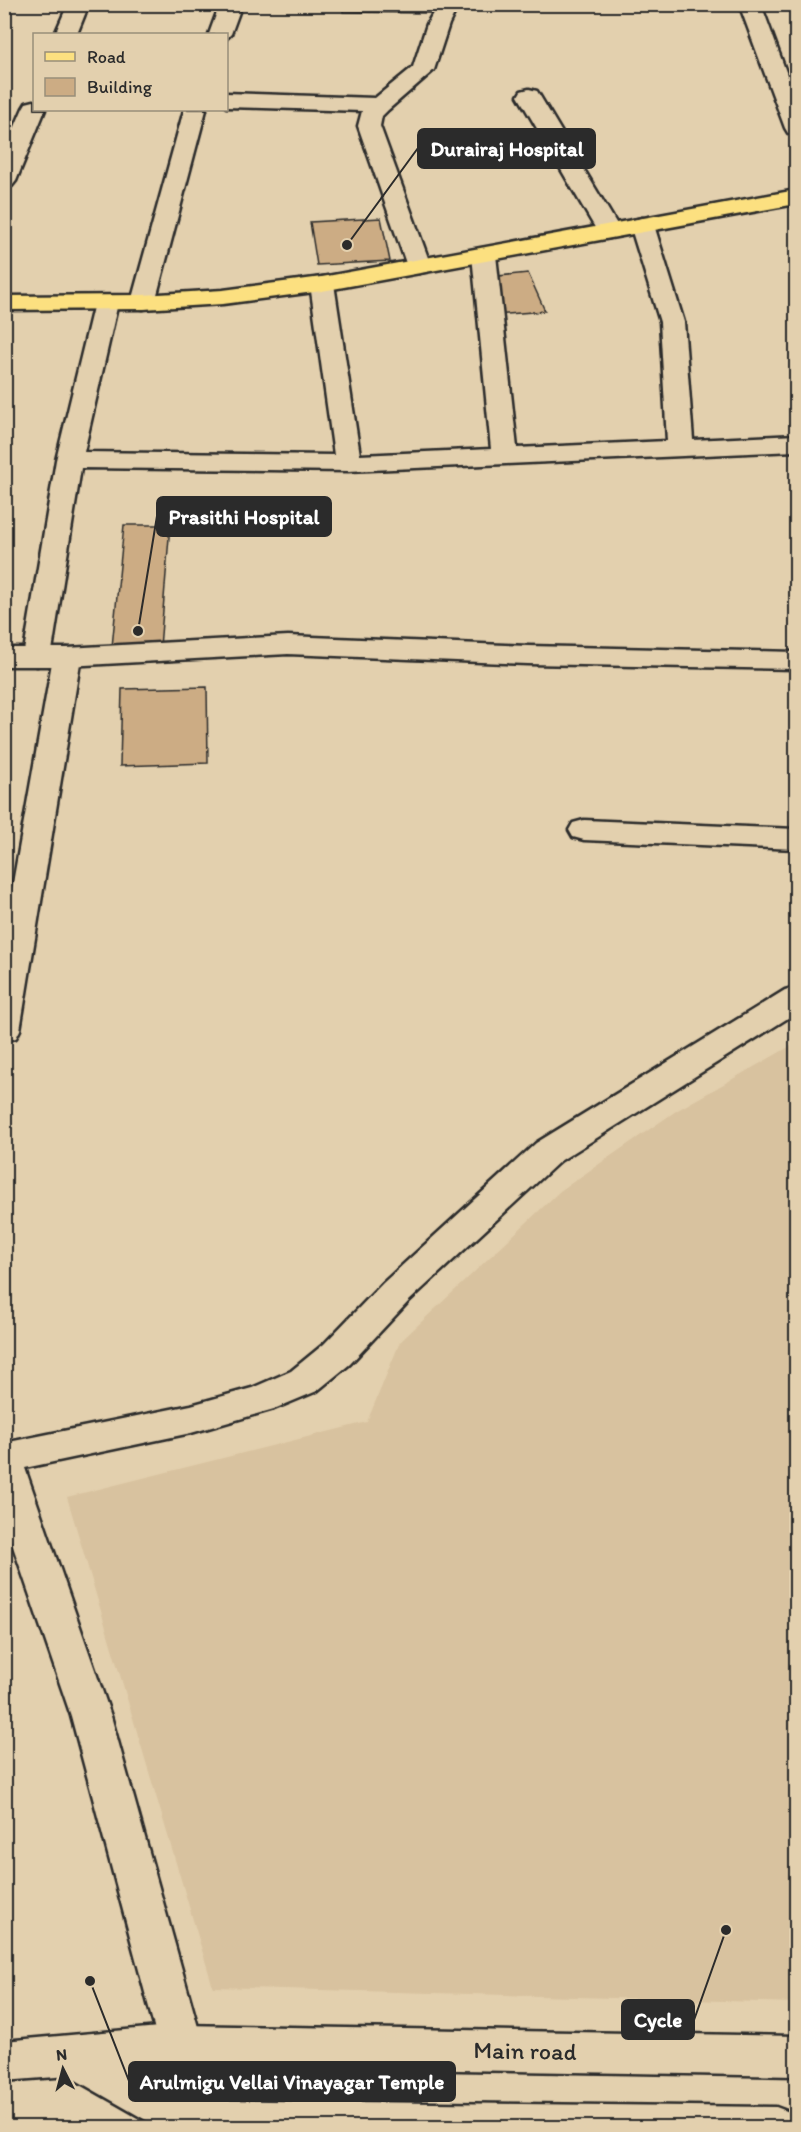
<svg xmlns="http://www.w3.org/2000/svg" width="801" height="2132" viewBox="0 0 801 2132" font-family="Itim,sans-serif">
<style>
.built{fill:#d8c29f}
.building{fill:#ccac84;stroke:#2b2b2b;stroke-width:1.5}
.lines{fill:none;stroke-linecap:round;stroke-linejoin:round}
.street-casing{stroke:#2b2b2b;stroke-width:5}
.secondary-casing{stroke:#2b2b2b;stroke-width:5}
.primary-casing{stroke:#2b2b2b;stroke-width:5}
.street{fill:#e3d0ae;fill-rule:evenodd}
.secondary{fill:#e3d0ae;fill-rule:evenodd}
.primary{fill:#fce080;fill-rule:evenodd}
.labels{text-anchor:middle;stroke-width:4.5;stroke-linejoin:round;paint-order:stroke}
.near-street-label{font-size:24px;fill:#2b2b2b;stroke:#e3d0ae}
.leader{fill:none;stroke:#2b2b2b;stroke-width:2}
.callout-dot{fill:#2b2b2b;stroke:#e3d0ae;stroke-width:2}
.callout{fill:#2b2b2b;stroke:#2b2b2b;stroke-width:2}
.callout-label{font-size:21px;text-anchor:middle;font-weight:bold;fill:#fff}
</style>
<rect width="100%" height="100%" fill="#e3d0ae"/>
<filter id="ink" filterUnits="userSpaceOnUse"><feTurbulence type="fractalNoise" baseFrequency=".0167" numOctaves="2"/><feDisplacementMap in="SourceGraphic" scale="12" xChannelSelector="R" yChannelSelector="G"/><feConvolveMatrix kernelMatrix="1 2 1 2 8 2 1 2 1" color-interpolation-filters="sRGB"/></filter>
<g filter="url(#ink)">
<path class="built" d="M796 1043V2003L213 1987 67 1497 367 1422 400 1342 560 1191 676 1111Z"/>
<path class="building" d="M343 4H430V13L343 12Z
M381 218 390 261 317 265 310 222Z
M528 273 545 311 494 315 479 278Z
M124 525H170L160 647H112Z
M207 687 208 763 120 766 122 689Z"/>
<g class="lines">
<g class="street-casing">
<path id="street" d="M68 4H89L77 34H55Z
M220 4H242L231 34 226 39V34H209Z
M438 4H459L449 24 434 70 388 110 382 116 380 126 431 266 428 271 419 273 410 271 407 266 358 126 362 111 226 107V93L375 98 413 67 427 24Z
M739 4H761L796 99V135L788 133 785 128Z
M529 89 537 91 621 231 617 236 609 238 601 236 597 231 518 96 521 91Z
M34 101V110H45L16 181 12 186 4 188V152L23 108 26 103Z
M184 110H206L155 302 152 307 143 309 134 307 131 302Z
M642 218 650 220 654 225 684 322 693 440 796 435V451L348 471 81 468 51 657 47 663 37 666 27 663 23 657 56 460 94 303 97 298 106 296 115 298 118 303 84 452 334 455 310 284 313 279 322 277 331 279 334 284 360 455 491 449 472 255 475 250 484 248 493 250 496 255 517 448 667 441 660 322 630 225 634 220Z
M67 648 77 651 81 657 20 1030 16 1038 4 1041V934L53 657 57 651Z
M584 820 796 829V849L584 840 573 837 569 830 573 823Z
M796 987V1013L560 1161 409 1301 350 1364 317 1391 274 1409 191 1433 25 1468 111 1716 203 2045 212 2121 209 2128H171L168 2121 159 2045 71 1716 4 1520V1443L191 1405 252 1388 291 1371 324 1344 383 1283 536 1143 785 990Z"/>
</g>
<g class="secondary-casing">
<path id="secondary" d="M288 636 528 646 796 652V669L528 664 288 654 67 666H4V648H67Z
M181 2025 796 2036V2076L181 2065 140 2069 195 2100 776 2107 792 2113 796 2128H160L69 2076 4 2081V2041Z"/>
</g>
<g class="primary-casing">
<path id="primary" d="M796 190V204L322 291 223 304 143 309 4 310V296L143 295 223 290 322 277Z"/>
</g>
<use href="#street" class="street"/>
<use href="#secondary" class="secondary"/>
<use href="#primary" class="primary"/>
</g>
</g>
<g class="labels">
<g class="near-street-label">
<text transform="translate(525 2051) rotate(1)" y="8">Main road</text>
</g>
</g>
<path class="leader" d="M347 245L418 148M138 631L157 516M726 1930L694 2020M90 1981L129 2081"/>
<g class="callout-dot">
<circle cx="347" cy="245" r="6"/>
<circle cx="138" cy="631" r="6"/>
<circle cx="726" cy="1930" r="6"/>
<circle cx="90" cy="1981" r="6"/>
</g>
<g class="callout">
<rect x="418" y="129" width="177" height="39" rx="6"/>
<rect x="157" y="497" width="174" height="39" rx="6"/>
<rect x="622" y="2000" width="72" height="39" rx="6"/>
<rect x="129" y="2062" width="326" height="39" rx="6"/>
</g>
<g class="callout-label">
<text x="507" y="156">Durairaj Hospital</text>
<text x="244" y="524">Prasithi Hospital</text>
<text x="658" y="2027">Cycle</text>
<text x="292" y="2089">Arulmigu Vellai Vinayagar Temple</text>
</g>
<rect width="801" height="2132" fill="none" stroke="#e3d0ae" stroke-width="24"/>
<rect x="12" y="12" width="777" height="2108" fill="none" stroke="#2b2b2b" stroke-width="2" filter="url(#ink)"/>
<rect x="33" y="33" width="195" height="78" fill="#e3d0ae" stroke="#998e7a" stroke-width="1.5"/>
<rect x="45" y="52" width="30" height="9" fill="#fce080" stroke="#998e7a" stroke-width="1.5"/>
<text x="87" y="63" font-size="18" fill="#2b2b2b">Road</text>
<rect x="45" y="78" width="30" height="18" fill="#ccac84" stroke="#998e7a" stroke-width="1.5"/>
<text x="87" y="93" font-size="18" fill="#2b2b2b">Building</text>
<g transform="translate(63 2069) rotate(354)" stroke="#e3d0ae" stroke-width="4.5" paint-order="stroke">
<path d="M0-4.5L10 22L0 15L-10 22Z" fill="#2b2b2b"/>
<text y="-9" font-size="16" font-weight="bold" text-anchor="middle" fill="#2b2b2b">N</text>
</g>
</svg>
